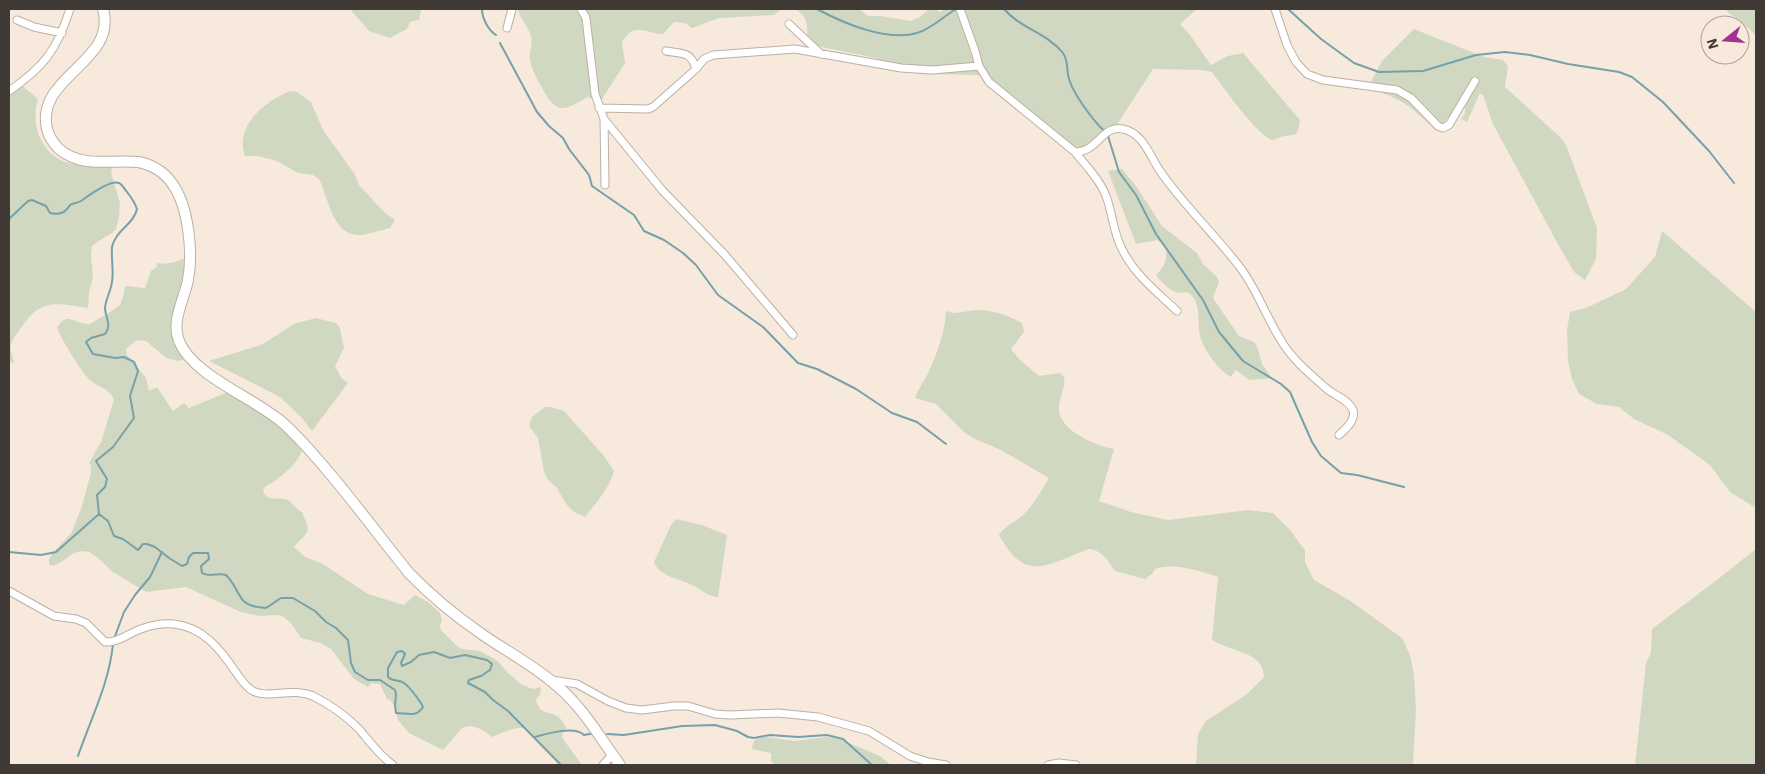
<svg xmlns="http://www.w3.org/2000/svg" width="1765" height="774" viewBox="0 0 1765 774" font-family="'IBM Plex Sans',sans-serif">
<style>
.green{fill:#d1d8c1}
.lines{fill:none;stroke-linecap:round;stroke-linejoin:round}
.stream{stroke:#76a1a8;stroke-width:2}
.minor-casing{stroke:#bcb0a3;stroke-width:9}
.secondary-casing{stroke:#bcb0a3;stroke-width:12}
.minor{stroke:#fff;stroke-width:7}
.secondary{stroke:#fff;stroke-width:10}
</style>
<rect width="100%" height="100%" fill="#f7eadc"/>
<path class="green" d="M350 9H421L419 20 410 22 407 29 390 38 369 31Z
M518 9H783L773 15 719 18 692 28 685 23 674 22 663 34C644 33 635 21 622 42L625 63 600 102 588 97C563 111 557 115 542 88 537 79 532 70 530 60 529 52 533 44 531 37 529 27 520 19 518 9Z
M795 9H860L866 15 870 16H880L911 21 920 17 929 9H935L940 12 946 9H1197L1180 24 1190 35 1211 65 1228 56 1243 53 1300 120C1298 134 1298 135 1285 136 1279 136 1275 142 1270 139 1256 133 1222 86 1212 72L1202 70 1153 69 1114 129 1095 143 1077 149 980 75 923 74 906 72 876 58 807 44C807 29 810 17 795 9Z
M1727 9H1756V36L1740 20 1727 12Z
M1414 29 1484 57 1503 60 1508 66 1505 87 1560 137 1566 145 1597 228 1596 259 1585 280 1574 272 1559 246 1493 124 1483 95 1480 94 1479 95 1467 122 1461 119 1465 113V105L1459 106 1436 131C1410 106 1403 98 1367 89L1382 61Z
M18 82 38 99C30 124 41 156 69 163 83 166 99 164 113 165L111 173 120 203 119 217 116 229 111 234 105 237 92 246 91 254 93 277 89 292 88 308C57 303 40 298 21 328 17 334 12 339 11 345 9 352 15 358 13 364L9 361V92Z
M290 91 297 92 311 102 323 130 354 173 359 185 385 213 395 220 390 228C381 230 364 236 356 235 332 232 328 197 319 179L313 175 298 173 277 161 258 156H245C234 126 265 101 290 91Z
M1122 169 1136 186 1162 226 1197 253 1203 264 1217 277 1219 282 1213 298 1239 336 1254 342 1257 346 1262 364 1272 378 1249 380 1236 370 1232 375V377C1220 373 1205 351 1201 339 1196 324 1203 301 1187 292 1174 296 1164 285 1156 275 1165 266 1168 259 1165 246L1157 240 1136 244 1108 171Z
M1662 231 1756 312V508L1730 492 1710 465 1668 435 1634 419 1619 407 1597 404 1579 394 1572 379 1568 361 1567 330 1570 312 1586 308 1626 289 1655 257Z
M189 257 176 311 187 358 179 361 166 358 146 341 137 340 126 349 127 355 146 378 149 391 157 387 173 411 184 403 189 408 230 391 257 406 303 446C300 462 287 471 275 481 269 485 265 484 263 491 268 502 275 497 285 499 292 501 295 509 302 512 311 534 310 529 294 547L305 557 323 564 368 594 404 605 415 595 428 602 440 613 442 620 440 625 441 630 457 646 462 649 480 651 498 661 507 672 522 685 533 689 541 687 540 695 536 699C539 721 558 705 566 728L562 734 563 739 582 765H559L526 729C516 725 502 733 492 737 483 730 473 723 462 728L443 750 409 733 398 720 394 705 390 700 387 699 380 684 371 683 368 687 354 679 331 649 321 643 301 638 291 623 284 617 277 615 259 616 241 612 186 587 146 592 113 572 98 558 89 552 82 551 74 553 61 562 53 566 49 564V560L51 555 72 532 81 509 91 473V466L89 463 101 442 114 400C110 388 99 388 91 381 83 375 60 337 57 328 67 310 76 325 90 324 96 320 119 308 121 303 123 298 124 292 125 286L145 288 151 271 157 267V263C168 266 179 260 189 257Z
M977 310C993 310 1007 315 1022 323L1024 332 1011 349 1020 360 1039 376 1060 373 1064 377C1066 387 1059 397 1059 407 1057 430 1096 446 1114 449L1099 501 1131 512 1168 520 1249 510 1273 513 1291 531 1303 548 1305 550V562L1314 580 1349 600 1402 638 1410 655 1414 674 1416 710 1413 765H1196L1198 734 1206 721 1247 694 1264 677C1263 657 1246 654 1230 648 1224 646 1218 643 1212 640L1218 577C1200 571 1173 562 1155 569L1152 574 1145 579 1115 571C1108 561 1102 550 1089 549 1046 565 1026 584 999 535 1005 525 1016 522 1024 514 1034 504 1042 490 1049 478L1001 450 973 438 965 433 936 404 915 398C918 389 924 382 928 373 937 354 945 332 946 311L954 313Z
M316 318 336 323 340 328 344 348 335 366 342 379 348 383 312 431 302 418 280 397 209 361 261 345 294 324Z
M545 407H551L564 411 604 456 614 471C609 489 596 503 585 517L574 512 566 504 557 488 548 480 544 472 538 438 529 426 532 417Z
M676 519 702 525 727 535 718 597C707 596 703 591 694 586 682 579 659 577 654 562L671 525Z
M1756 549V765H1635L1646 663 1651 652 1652 629 1718 579Z
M766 737 794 741 827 737 837 738 880 756 891 765H775L771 761V753L751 749 755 740Z"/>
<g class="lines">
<path class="stream" d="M482 9C482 18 488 30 496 35
M817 9C843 23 887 42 917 33 931 29 944 16 956 9
M1004 9C1020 28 1047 33 1063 53 1069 62 1066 70 1069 79 1074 95 1092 119 1104 131
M1288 9 1321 39 1354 63 1379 72 1423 71 1476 55 1505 52 1530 55 1568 64 1619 72 1632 77 1663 102 1709 151 1734 183
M500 43 537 112 549 126 563 138 569 149 589 175 592 186 634 215 644 231 664 240 683 253 696 265 718 295 763 327 798 363 817 369 856 389 892 413 917 422 946 444
M1108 136 1119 172 1136 195 1156 234 1203 300 1219 332 1243 361 1281 384 1290 392 1312 442 1321 456 1341 473 1357 475 1404 487
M9 219 28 201 32 200 46 206 50 213C60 215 65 213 70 205 73 203 78 203 81 201 88 196 110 179 119 183 122 184 125 190 127 192 131 197 135 203 137 209 134 224 115 231 112 247 111 259 114 271 112 282 111 291 105 300 105 309 106 319 112 325 105 334L91 338 86 342 93 354 115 358 124 357 134 362 138 371 130 396 134 418 113 447 96 461 107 479 105 487 97 495 99 514 108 521 114 536 123 539 138 550 143 544H147L155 547 169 558 182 566 187 564 189 557 193 553H208L209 559 201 566 202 573C210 578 217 572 226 575 243 592 234 606 266 608L281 598H293L315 611 326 622 336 628 348 640 351 663 355 672 368 680H380L395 690 396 695 395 705 396 713C407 713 416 718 423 707 421 702 409 686 404 683 399 679 393 682 388 677V668L397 652 402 651 405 654 401 663 402 666 411 662 419 655 434 652 450 658 465 655 487 660 492 664 490 670 481 676 469 680 468 683 485 692 493 700 508 711 561 765
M9 552 41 555 56 552 99 514
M114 639 124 612 135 595 150 577 162 552
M607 734 624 735 682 726 715 725 737 731 748 737 754 738 770 735 798 737 827 735 843 739 872 765
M535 737C547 733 575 726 584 735L595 733
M78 756C91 718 109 684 113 644"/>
<g class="minor-casing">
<path id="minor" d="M581 9 586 18 595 94 604 119 662 190 725 255 793 335
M960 9 975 51 979 66 989 82 1075 152C1080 152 1084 151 1089 148 1101 141 1107 125 1123 129 1143 133 1150 156 1160 171 1184 206 1216 235 1242 270 1258 292 1267 319 1282 342 1293 360 1311 375 1327 389 1334 395 1349 400 1353 410 1356 421 1346 428 1339 435
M1275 9 1287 45 1296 62 1307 74 1323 80 1397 90 1411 98 1438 126 1443 128 1449 125 1475 81
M17 20 34 27 62 33
M789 24 821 54
M507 28 512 9
M666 51C682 54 691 51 696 69
M9 91C44 67 57 50 70 9
M599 108 648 109 653 107 696 69 704 59 713 55 795 49 901 68 932 70 979 66
M604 119 605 185
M1075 152C1086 166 1100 180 1106 196 1113 214 1113 234 1123 251 1135 275 1158 293 1177 311
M9 591 54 616 76 619 86 623 105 642C118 643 129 633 141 629 151 625 164 623 174 624 203 627 220 649 235 671 240 678 245 687 253 691 268 699 292 687 313 696 329 704 347 717 359 729 370 742 379 755 393 765
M552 680 577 684 608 701 626 708 642 710 674 706H688L715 714 730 715 778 713 818 717 869 731 910 756 928 762 946 765
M603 765 612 755
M1048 765 1059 763 1076 765"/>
</g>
<g class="secondary-casing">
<path id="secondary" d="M103 9C118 62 35 76 47 129 49 137 54 144 59 149 83 169 111 159 138 162 151 164 164 172 171 182 189 205 193 253 188 280 184 300 171 321 179 341 193 376 255 398 283 423 301 439 316 457 331 475 358 507 383 541 409 573 431 596 457 617 483 635 505 650 529 663 550 680 582 705 596 732 620 765"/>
</g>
<use href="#minor" class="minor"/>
<use href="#secondary" class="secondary"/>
</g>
<rect width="1765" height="774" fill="none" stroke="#3f3a35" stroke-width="20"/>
<g transform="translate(1725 40) rotate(253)"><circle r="24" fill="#f7eadc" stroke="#ada499"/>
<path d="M0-4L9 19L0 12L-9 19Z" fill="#a2328f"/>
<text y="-8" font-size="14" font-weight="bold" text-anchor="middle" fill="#3f3a35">N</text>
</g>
</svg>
